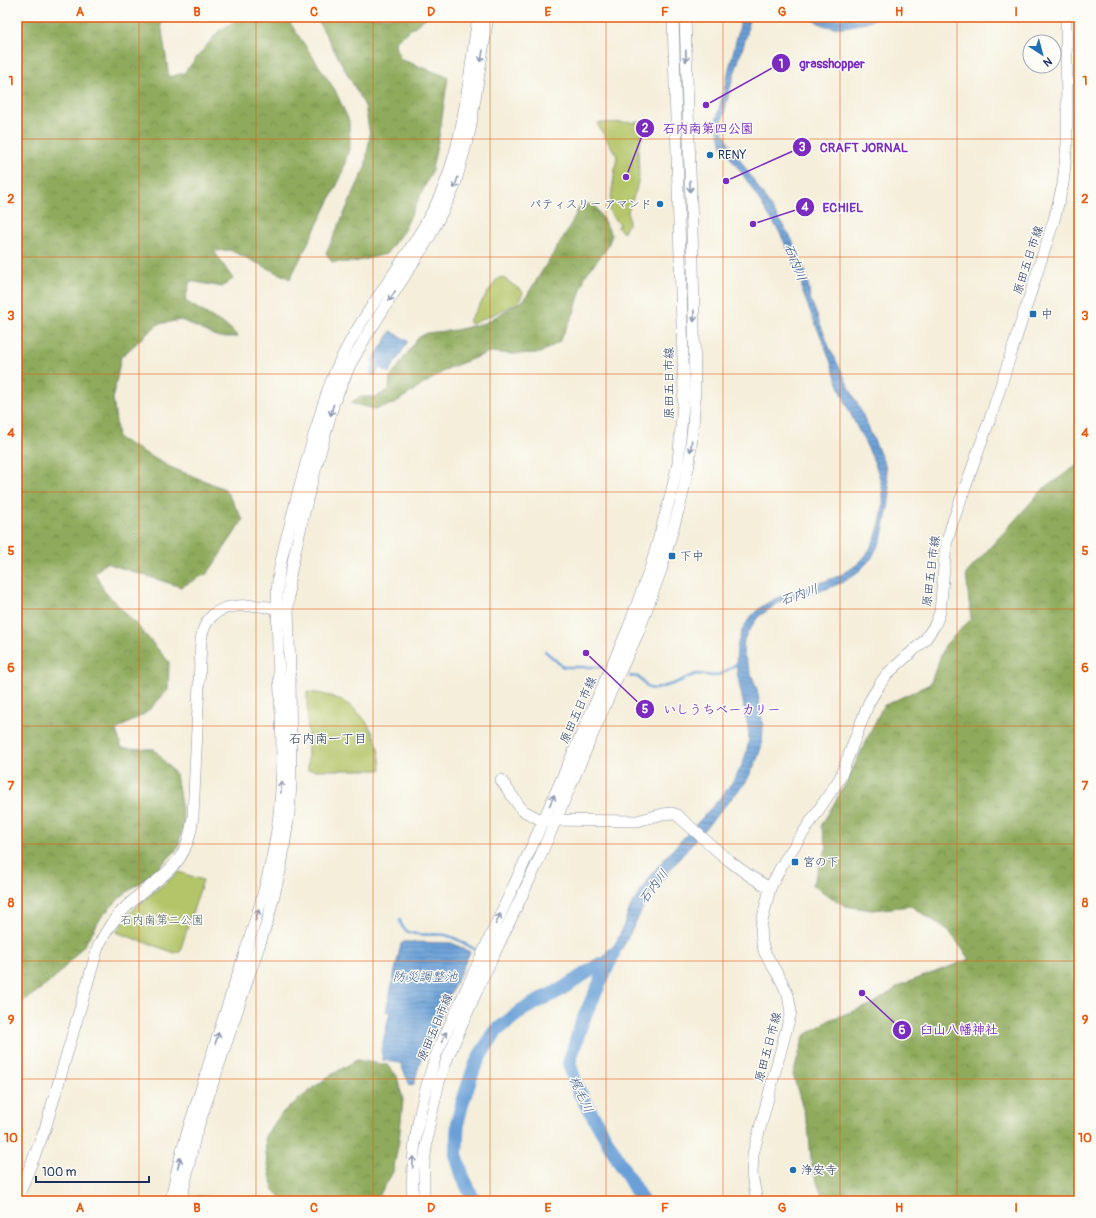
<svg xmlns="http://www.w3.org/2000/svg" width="1096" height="1218" viewBox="0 0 1096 1218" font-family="Pangolin,'Klee One',sans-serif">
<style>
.forest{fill:url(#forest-crowns);stroke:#556c5d}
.park{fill:#b4c467;stroke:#687a62}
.water{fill:url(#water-rules);stroke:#42689a}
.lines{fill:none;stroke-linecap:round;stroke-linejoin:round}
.stream{stroke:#6aa0d7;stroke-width:2.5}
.river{stroke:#6aa0d7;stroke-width:14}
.secondary-casing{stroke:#888e9c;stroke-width:12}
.secondary{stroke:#fff;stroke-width:11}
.oneway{stroke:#8d97ae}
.grid{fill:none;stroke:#e8590c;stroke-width:1;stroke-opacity:0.55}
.poi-dot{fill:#1f6fb2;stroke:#fdfcf7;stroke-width:1.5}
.labels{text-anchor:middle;stroke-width:3;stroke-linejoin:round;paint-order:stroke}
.poi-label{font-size:12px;fill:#1b2f5e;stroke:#fdfcf7;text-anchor:start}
.street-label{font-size:12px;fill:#1b2f5e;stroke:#fdfcf7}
.park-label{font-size:12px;fill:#495c61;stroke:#fdfcf7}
.water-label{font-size:13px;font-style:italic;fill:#3b5c8e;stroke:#fdfcf7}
.neighbourhood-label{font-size:13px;fill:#1b2f5e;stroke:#fdfcf7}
.leader{fill:none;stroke:#7b2cbf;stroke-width:1.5}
.callout-dot{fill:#7b2cbf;stroke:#fdfcf7;stroke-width:1.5}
.mark-label{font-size:12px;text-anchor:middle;font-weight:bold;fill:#fff}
.callout-label{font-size:13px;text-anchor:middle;font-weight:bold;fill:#7b2cbf;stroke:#fdfcf7;stroke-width:3;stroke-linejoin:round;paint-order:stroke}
.neatline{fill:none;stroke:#e8590c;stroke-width:1.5}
.grid-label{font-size:13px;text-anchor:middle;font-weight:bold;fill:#e8590c}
</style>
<defs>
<pattern id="forest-crowns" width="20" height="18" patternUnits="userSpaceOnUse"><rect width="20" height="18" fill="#8faa5c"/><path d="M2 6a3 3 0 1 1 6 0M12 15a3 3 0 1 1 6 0" fill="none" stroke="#748b4f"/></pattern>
<pattern id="water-rules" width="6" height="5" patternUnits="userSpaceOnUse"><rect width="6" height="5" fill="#6aa0d7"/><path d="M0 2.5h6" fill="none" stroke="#5683b2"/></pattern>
</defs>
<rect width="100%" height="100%" fill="#fdfcf7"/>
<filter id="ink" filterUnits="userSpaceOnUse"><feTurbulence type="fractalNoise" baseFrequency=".025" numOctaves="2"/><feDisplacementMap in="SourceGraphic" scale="8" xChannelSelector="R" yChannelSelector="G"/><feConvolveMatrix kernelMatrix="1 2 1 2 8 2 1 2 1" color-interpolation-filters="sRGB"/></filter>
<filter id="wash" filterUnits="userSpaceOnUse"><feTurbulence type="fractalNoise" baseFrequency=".012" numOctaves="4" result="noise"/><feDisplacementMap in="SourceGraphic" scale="16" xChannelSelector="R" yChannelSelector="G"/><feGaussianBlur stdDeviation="0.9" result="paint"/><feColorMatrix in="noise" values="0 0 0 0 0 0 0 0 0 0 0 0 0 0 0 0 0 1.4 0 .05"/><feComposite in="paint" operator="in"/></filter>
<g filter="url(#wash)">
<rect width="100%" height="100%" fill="#f4eeda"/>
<path class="forest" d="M17 17H160L169 77 184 73 218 32 241 17H286L335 90 349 121 350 145 341 177 290 279 230 250 214 251 233 279 222 287 190 281 185 301 230 328 238 337H218L181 320 158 324 121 357 113 398 118 438 170 467 225 489 243 520 208 573 181 587 106 563 95 573 104 591 137 625 169 662 168 690 146 713 116 730 122 748 154 749 176 775 184 822 178 848 157 870 123 895 102 916 85 944 54 979 17 1006Z
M316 17H427L395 41 400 59 448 77 439 137 431 173 404 230 386 254 354 262H332L326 253 365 168 370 135 365 106Z
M594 204 612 235 607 248 585 276 574 313 559 342 540 353 512 354 490 352 449 368 393 404 374 409 351 403 359 397H376L389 390 390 378 418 338 427 333 456 330 485 323 524 300 569 228 580 205Z
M1079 464V1201H824L812 1168 808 1126 793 1075 804 1036 831 1019 871 1005 903 984 970 959 948 930 911 906 872 910 845 906 812 885 827 847 821 826 846 783 883 706 930 684 945 645 971 619 966 574 1043 489Z
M357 1060 388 1065 397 1076 403 1100 399 1141 393 1172 376 1201H285L273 1189 266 1154 265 1136 283 1112 326 1078Z
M198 1196 213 1198 218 1201H197Z"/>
<path class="park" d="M641 122 642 139H641L638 150 639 178 636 190 628 211 629 223 623 233 617 227 620 225 609 211 617 156 597 124 598 123Z
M502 277 522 291 523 293 518 303 472 324 468 322 497 279Z
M307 692C352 694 380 725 381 770H308Z
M179 872 203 880 180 951 175 953 116 932C121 926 126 918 131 912 145 897 163 886 179 872Z"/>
<path class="water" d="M741 17H749L747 34 731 84 721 127 729 143 791 238 807 276 810 298 830 349 860 409 885 465 890 493 888 508 881 540 871 559 859 571 845 581 826 589 781 601 758 617 750 629 744 639 743 653 757 689 763 726 762 745 756 762 746 782 688 848 649 896 625 943 610 970 577 975C590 967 604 959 613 947 622 935 626 914 634 901 652 869 680 842 704 816 723 795 743 774 748 745 750 733 747 723 745 711 739 682 729 653 745 625 756 606 776 597 796 591 814 585 840 578 855 566 872 554 881 527 883 506 886 473 861 438 848 408 839 389 833 368 826 349 818 329 809 310 802 290V280L780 233 744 176 722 146 716 121 740 25Z
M809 17H828L840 19 855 17H879C863 24 840 31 823 25 818 23 814 20 809 17Z
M391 331 408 341 389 373 380 367 375 376 370 373 375 364 372 362Z
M404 942 452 943 470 952 422 1055 414 1084 410 1085 400 1063 383 1060 381 1051 390 1012 386 1011 401 944Z"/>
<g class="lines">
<path class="stream" d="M545 651 563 667H602
M630 676 638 677 649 688 655 689 673 684 696 674 714 676 723 673 738 663
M400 919C401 940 430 933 445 935 454 936 468 946 476 950"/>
<path class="river" d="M613 954 582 1022 569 1063 578 1090 642 1201
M474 1201 463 1177 456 1155 458 1120 463 1101 474 1068 480 1055 496 1031 522 1010 560 990 600 964"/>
</g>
</g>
<g filter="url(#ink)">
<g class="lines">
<g class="secondary-casing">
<path id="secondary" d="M501 780 522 810 541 820 637 821 663 814 672 813 677 815C708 842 733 868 770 888
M17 1200 45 1129 98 947C105 932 114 918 126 907 159 874 187 871 193 817L201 640C207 596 251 605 283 609
M171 1201C177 1164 188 1128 200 1093 213 1051 226 1009 240 968 254 925 269 881 276 836 286 776 281 715 278 655 278 630 276 605 278 580 280 562 285 543 290 525 300 483 312 441 325 399 346 329 399 275 433 210 464 152 468 81 478 17
M181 1201 195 1136 268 919 281 867 289 813 291 784 290 670 288 610 289 581 295 552 308 496 334 402 350 365 365 338 429 238 454 188 470 130 488 17
M413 1201C410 1149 420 1104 436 1055L536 837 628 629 651 566 670 498 678 463 684 393 673 17
M424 1201V1164L429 1125 439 1082 447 1059 478 988 536 866 612 689 638 633 661 570 681 501 689 464 693 427 695 392 693 262 685 17
M757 1201 752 1175 753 1154 791 1012 788 995 781 980 765 953 762 943 761 926 770 888 783 863 840 778 869 702 880 684 887 674 924 641 935 625 940 612 946 545 952 524 992 413 1054 220 1063 184 1067 144V115L1066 17"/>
</g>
<use href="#secondary" class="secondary"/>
</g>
<defs><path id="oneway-shaft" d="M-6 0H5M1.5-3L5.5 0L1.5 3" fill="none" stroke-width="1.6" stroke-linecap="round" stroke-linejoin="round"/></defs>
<g class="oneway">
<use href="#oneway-shaft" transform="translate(482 56) rotate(99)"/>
<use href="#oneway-shaft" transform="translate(686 56) rotate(88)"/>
<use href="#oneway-shaft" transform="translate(456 183) rotate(109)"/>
<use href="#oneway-shaft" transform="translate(690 186) rotate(88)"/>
<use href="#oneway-shaft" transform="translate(392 296) rotate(123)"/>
<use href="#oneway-shaft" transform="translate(694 316) rotate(89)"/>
<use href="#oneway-shaft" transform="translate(332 410) rotate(105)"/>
<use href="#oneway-shaft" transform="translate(691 446) rotate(97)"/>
<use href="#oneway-shaft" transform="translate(281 787) rotate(-89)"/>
<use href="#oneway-shaft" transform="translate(552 800) rotate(-66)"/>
<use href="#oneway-shaft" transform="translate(257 915) rotate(-74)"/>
<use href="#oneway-shaft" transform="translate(498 919) rotate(-65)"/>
<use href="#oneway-shaft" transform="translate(444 1037) rotate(-66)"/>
<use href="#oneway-shaft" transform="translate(217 1038) rotate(-72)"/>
<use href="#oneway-shaft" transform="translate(413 1162) rotate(-86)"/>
<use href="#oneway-shaft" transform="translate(179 1163) rotate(-76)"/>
</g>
</g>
<path class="grid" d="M139 17V1201M256 17V1201M373 17V1201M490 17V1201M606 17V1201M723 17V1201M840 17V1201M957 17V1201M17 139H1079M17 257H1079M17 374H1079M17 492H1079M17 609H1079M17 726H1079M17 844H1079M17 961H1079M17 1079H1079"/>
<g class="poi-dot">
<circle cx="710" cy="155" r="4"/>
<circle cx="660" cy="204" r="4"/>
<rect x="1029" y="310" width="8" height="8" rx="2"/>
<rect x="668" y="552" width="8" height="8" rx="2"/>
<rect x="791" y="858" width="8" height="8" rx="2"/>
<circle cx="793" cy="1170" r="4"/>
</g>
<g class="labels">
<g class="poi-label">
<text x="718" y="159">RENY</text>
<text x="652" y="208" text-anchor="end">パティスリー アマンド</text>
<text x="1041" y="318">中</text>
<text x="680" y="560">下中</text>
<text x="803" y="866">宮の下</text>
<text x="801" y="1174">浄安寺</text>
</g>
<g class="street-label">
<text transform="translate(1028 260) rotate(-72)" y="4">原田五日市線</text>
<text transform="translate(669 383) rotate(-90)" y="4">原田五日市線</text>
<text transform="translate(931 571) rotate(-83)" y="4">原田五日市線</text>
<text transform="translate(578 710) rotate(-66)" y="4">原田五日市線</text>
<text transform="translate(435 1027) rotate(-67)" y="4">原田五日市線</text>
<text transform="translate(768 1047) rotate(-75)" y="4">原田五日市線</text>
</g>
<g class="park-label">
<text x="162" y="924">石内南第二公園</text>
</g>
<g class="water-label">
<text transform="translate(796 262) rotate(68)" y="5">石内川</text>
<text transform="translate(799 594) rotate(-19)" y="5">石内川</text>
<text transform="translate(653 886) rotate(-53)" y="5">石内川</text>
<text x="425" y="981">防災調整池</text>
<text transform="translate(582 1094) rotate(65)" y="5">梶毛川</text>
</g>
<g class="neighbourhood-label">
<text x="328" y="743">石内南一丁目</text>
</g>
</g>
<path class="leader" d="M706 105L781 63M626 177L645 128M726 181L802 147M753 224L805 207M586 653L645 709M862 993L902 1030"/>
<g class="callout-dot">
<circle cx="706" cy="105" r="4"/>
<circle cx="626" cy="177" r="4"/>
<circle cx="726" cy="181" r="4"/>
<circle cx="753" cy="224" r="4"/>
<circle cx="586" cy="653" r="4"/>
<circle cx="862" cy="993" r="4"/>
<circle cx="781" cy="63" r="10"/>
<circle cx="645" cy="128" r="10"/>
<circle cx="802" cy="147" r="10"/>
<circle cx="805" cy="207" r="10"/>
<circle cx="645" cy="709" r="10"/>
<circle cx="902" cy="1030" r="10"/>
</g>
<g class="mark-label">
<text x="781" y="68">1</text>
<text x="645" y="132">2</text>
<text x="802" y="151">3</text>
<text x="805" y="211">4</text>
<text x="645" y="713">5</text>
<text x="902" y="1034">6</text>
</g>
<g class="callout-label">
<text x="832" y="68">grasshopper</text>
<text x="708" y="133">石内南第四公園</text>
<text x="864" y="152">CRAFT JORNAL</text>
<text x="843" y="212">ECHIEL</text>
<text x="722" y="714">いしうちベーカリー</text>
<text x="959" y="1034">臼山八幡神社</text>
</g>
<rect width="1096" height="1218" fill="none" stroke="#fdfcf7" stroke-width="44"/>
<g transform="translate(1042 54) rotate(144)"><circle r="19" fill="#fdfcf7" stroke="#a3aaba"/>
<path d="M0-3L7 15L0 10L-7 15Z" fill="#1f6fb2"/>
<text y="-6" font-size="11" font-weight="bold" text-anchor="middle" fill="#1b2f5e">N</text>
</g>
<path d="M36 1176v6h113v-6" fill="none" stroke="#1b2f5e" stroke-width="2"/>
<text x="42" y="1176" font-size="12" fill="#1b2f5e" stroke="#fdfcf7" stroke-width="3" paint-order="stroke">100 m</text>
<rect x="22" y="22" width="1052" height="1174" class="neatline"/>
<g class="grid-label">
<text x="80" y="16">A</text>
<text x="197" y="16">B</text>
<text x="314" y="16">C</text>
<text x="431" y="16">D</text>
<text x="548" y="16">E</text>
<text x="665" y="16">F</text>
<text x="782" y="16">G</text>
<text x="899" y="16">H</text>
<text x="1016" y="16">I</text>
<text x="11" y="85">1</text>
<text x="1085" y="85">1</text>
<text x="11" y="203">2</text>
<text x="1085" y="203">2</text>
<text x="11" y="320">3</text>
<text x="1085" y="320">3</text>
<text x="11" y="437">4</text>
<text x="1085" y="437">4</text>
<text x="11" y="555">5</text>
<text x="1085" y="555">5</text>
<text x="11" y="672">6</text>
<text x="1085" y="672">6</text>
<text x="11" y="790">7</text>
<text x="1085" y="790">7</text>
<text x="11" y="907">8</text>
<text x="1085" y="907">8</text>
<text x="11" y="1024">9</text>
<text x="1085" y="1024">9</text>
<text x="11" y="1142">10</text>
<text x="1085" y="1142">10</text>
<text x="80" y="1212">A</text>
<text x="197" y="1212">B</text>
<text x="314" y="1212">C</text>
<text x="431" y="1212">D</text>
<text x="548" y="1212">E</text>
<text x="665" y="1212">F</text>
<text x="782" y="1212">G</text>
<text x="899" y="1212">H</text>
<text x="1016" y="1212">I</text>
</g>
</svg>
